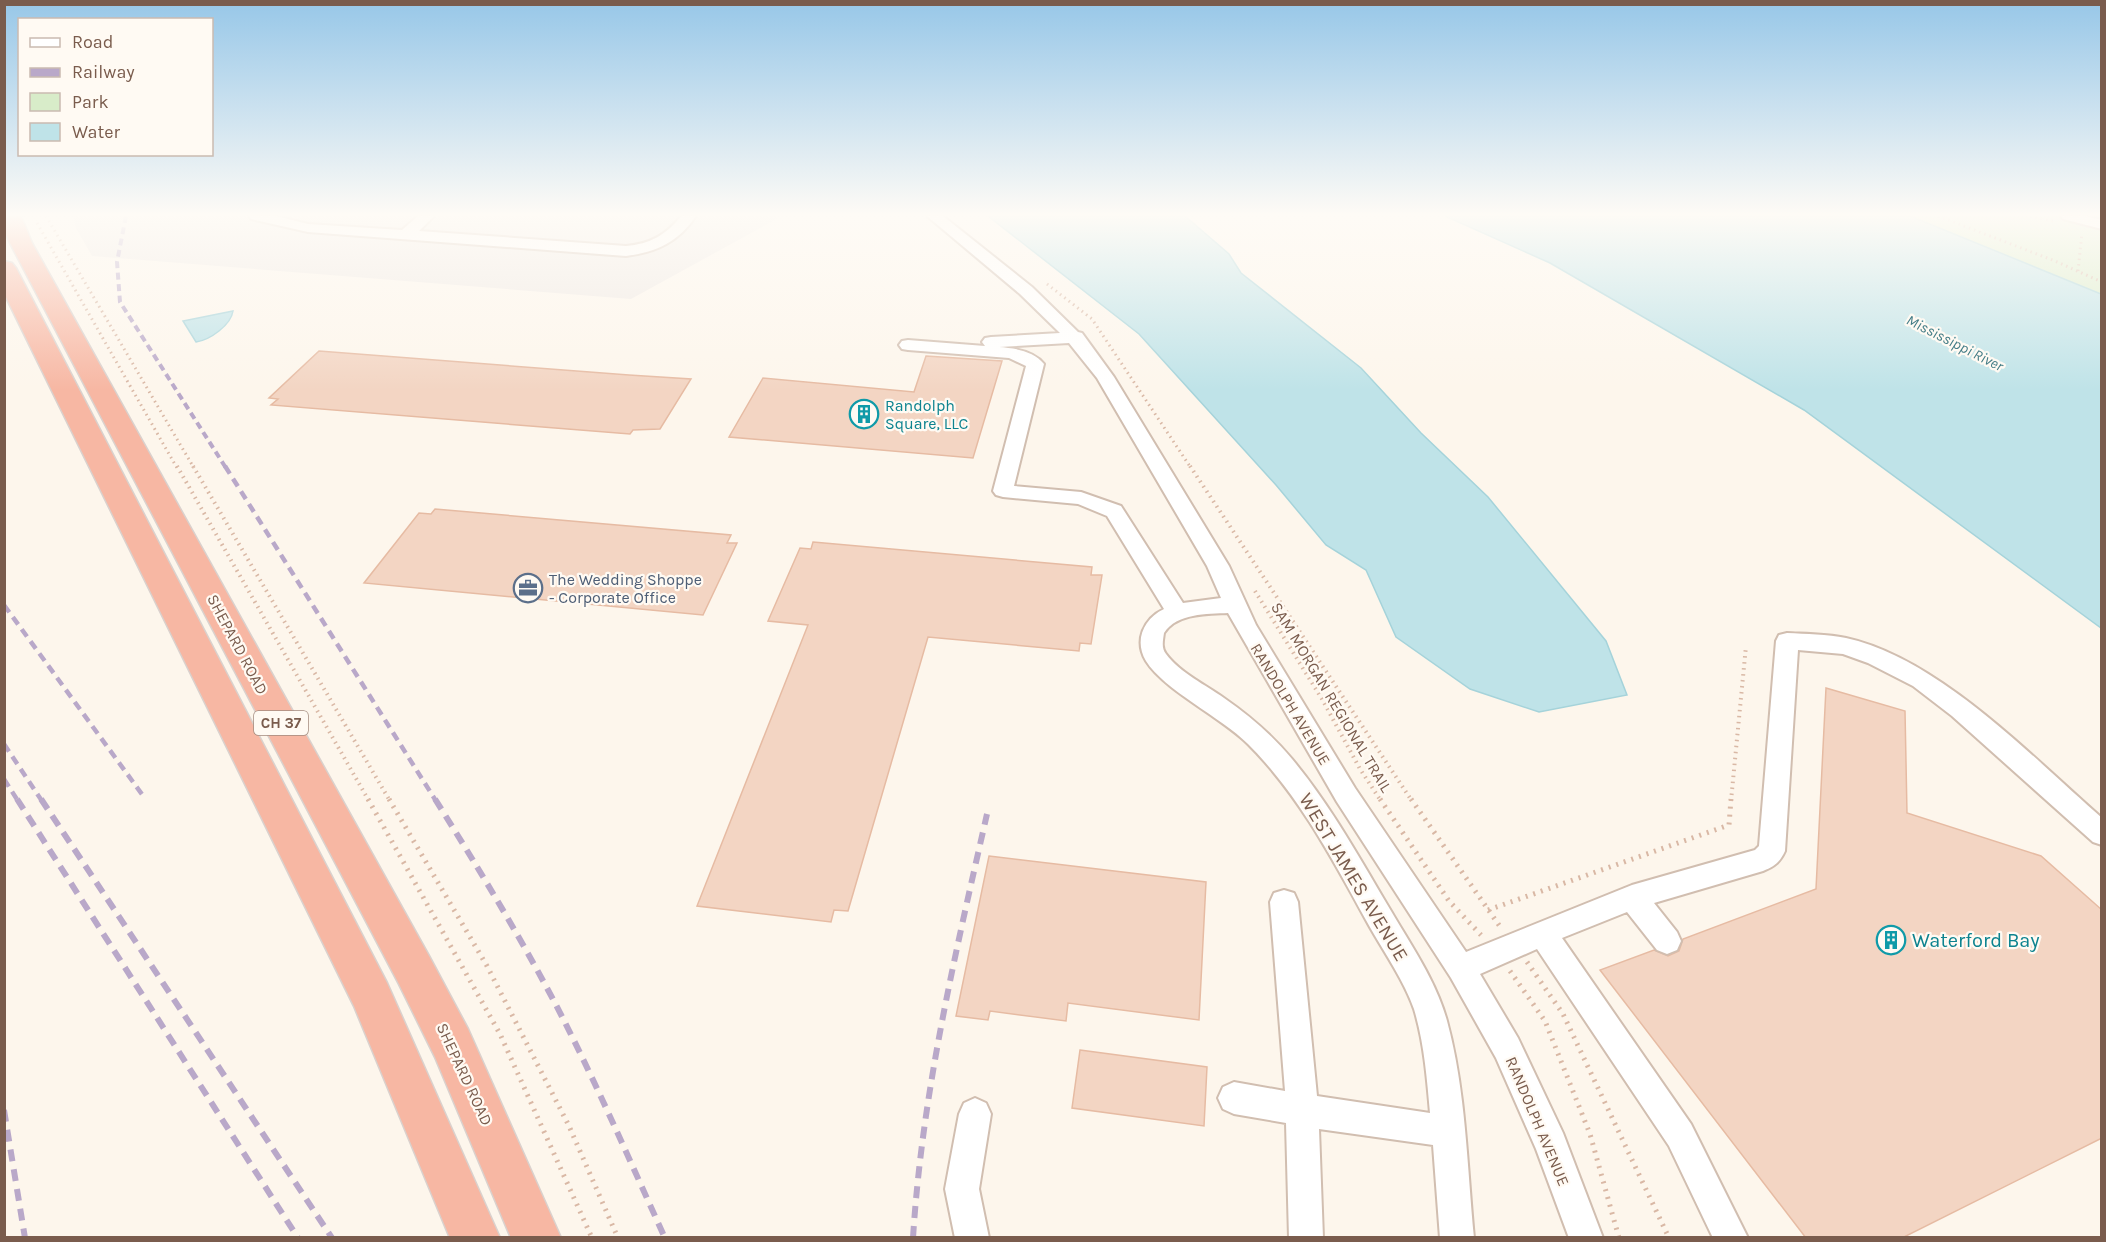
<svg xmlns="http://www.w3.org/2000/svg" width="2106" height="1242" viewBox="0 0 2106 1242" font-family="Karla,sans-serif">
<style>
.industrial{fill:#efe9e4}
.green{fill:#d8ecc9}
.water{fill:#bfe3e8;stroke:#a5d3da;stroke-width:1.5}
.building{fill:#f3d5c3;stroke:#e6bba3;stroke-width:1.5}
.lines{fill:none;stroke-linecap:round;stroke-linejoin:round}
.minor-casing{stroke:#d1beb0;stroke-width:4}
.highway-casing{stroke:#dad1cd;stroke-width:3}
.path-far2{stroke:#d9b8a5;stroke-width:3;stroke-dasharray:1.5 4;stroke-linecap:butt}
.path-far1{stroke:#d9b8a5;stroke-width:4;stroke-dasharray:1.5 4.5;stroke-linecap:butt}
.path{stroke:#d9b8a5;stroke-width:5;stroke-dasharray:2 6;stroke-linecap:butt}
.minor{fill:#fff;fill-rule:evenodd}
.highway{fill:#f7b7a3;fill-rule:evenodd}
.rail-far2{stroke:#b9a8c9;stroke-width:4;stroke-dasharray:7 4.5;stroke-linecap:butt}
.rail-far1{stroke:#b9a8c9;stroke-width:4.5;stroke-dasharray:9 6;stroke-linecap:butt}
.rail{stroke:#b9a8c9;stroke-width:6;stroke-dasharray:12 8;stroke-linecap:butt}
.labels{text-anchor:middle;stroke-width:4.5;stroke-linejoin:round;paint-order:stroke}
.far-water-label{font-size:15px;font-style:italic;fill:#437c86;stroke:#fffaf3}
.shield{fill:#fffaf3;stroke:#a28b7f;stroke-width:1.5}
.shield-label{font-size:15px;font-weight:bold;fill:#7a5c4d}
.culture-label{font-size:16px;fill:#0d838f;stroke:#fffaf3;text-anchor:start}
.service-label{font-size:16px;fill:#4e5e75;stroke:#fffaf3;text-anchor:start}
.street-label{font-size:16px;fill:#7a5c4d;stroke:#fffaf3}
.near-street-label{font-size:20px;fill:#7a5c4d;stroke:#fffaf3}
.near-culture-label{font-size:20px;fill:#0d838f;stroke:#fffaf3;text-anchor:start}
</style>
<rect width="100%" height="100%" fill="#fdf6ec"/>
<path class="industrial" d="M73 216H782L631 299 92 256 76 228Z"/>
<path class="green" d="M1910 216H2101V294Z"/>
<path class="water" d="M988 216H1185L1229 254 1241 273 1361 368 1421 433 1488 497 1606 641 1627 695 1539 712 1470 689 1396 637 1366 570 1326 545 1276 485 1139 334Z
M1445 216H1910L2101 294V628L1804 410 1550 263Z
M233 311C231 325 210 340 196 342L183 321Z"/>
<path class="building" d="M319 351 629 375 691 379 660 429 633 430 630 434 271 405 278 399 269 398Z
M926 356 1002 361 973 458 729 437 763 378 914 392Z
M435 509 731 535 727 543H737L703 615 364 583 419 513 431 514Z
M813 542 1092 567 1091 575H1102L1091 644 1080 643 1079 651 928 637 848 911 834 910 831 922 697 906 808 625 768 621 800 548 811 549Z
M1826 688 1905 711 1907 813 2041 856 2102 910V1138L1902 1238H1806L1600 970 1654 950 1668 956 1679 951 1683 939 1816 889Z
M989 856 1206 882 1199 1020 1068 1003 1066 1021 990 1011 988 1020 956 1016Z
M1080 1050 1207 1067 1204 1126 1072 1108Z"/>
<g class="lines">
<g class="minor-casing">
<path id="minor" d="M249 216H276L308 224 402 230 418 216H434L419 231 626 246C650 244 666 235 681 216H696C678 242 657 252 626 256L308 232 251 219Z
M927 216H943L1032 287 1078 332 1082 333 1114 377 1229 566 1256 625 1355 788 1466 952 1632 885 1755 850 1759 846 1776 641 1779 635 1787 633C1806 634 1827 634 1846 638 1938 658 2031 756 2102 818V845L2093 842 1952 716 1913 686 1868 663 1843 654 1798 650 1785 851C1780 862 1774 867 1763 871L1654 903 1677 932 1681 941 1677 950 1667 954 1657 950 1627 912 1562 938 1691 1124 1748 1238H1713L1669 1146 1537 949 1480 974 1518 1038 1563 1133 1603 1238H1569L1536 1149 1496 1058 1451 978 1337 802 1228 613C1207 614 1177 613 1164 633 1163 640 1161 648 1166 654 1180 673 1206 685 1224 698 1250 716 1272 735 1292 759 1331 806 1360 859 1391 911 1412 947 1436 981 1447 1021 1466 1091 1467 1166 1474 1238H1440L1433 1145 1319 1129 1323 1238H1289L1286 1123 1234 1114 1223 1109 1218 1098 1223 1087 1234 1082 1285 1091 1270 902 1274 893 1284 890 1294 893 1298 902 1317 1096 1430 1113C1427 1078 1424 1042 1414 1009 1404 981 1386 955 1371 929 1335 864 1301 797 1248 744 1221 717 1164 690 1146 661 1134 641 1143 619 1164 609L1107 516 1078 504 1003 497 996 495 993 491 1026 366 1009 358 908 350 902 349 899 345 902 341 908 340 985 346 982 342 985 338 991 337 1060 333 1020 294ZM1069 343 1097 378 1207 566 1221 598 1183 603 1121 506 1081 492 1014 486 1044 364C1034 351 1014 348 999 347Z
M2061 216H2085L2102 220V229L2063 219Z
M975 1098 986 1103 991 1114 979 1189 989 1238H955L945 1189 959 1114 964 1103Z"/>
</g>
<g class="highway-casing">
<path id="highway" d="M4 216H21L32 243 429 956 468 1029 561 1238H511L435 1057 399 984 10 243 4 229Z
M4 261 12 263 16 268 387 983 500 1238H450L354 1006 4 293Z"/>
</g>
<path class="path-far2" d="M46 216 194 468
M1938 216 2055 261 2102 282
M2030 216 2053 221
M37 223 177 468
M2078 271 2082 233
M1047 284 1092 319 1191 468"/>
<path class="path-far1" d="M177 466 369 801
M193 466 390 801
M1190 466 1412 801
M1255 591 1322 699 1360 769 1381 801
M1731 801 1746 646"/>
<path class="path" d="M368 799 500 1034 592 1238
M389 799 487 966 569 1126 618 1238
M1380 799 1449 901 1481 935
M1411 799 1501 928
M1488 910 1729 825 1731 799
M1527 962 1563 1014 1669 1238
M1510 971 1545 1021 1590 1134 1619 1238"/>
<use href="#minor" class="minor"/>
<use href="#highway" class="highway"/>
<path class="rail-far2" d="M126 216 117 262 120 302 226 468"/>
<path class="rail-far1" d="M225 466 436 801
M4 605 144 797
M4 744 42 801
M4 779 18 801"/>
<path class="rail" d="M17 799 298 1238
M41 799 332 1238
M435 799C477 866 518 933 555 1003 595 1080 629 1159 665 1238
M4 1110 25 1238
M913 1238C922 1094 955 955 987 814"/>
</g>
<linearGradient id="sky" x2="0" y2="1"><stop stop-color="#97c7e8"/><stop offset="0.55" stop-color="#fefbf6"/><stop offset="1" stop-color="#fefbf6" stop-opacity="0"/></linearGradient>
<rect width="2106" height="390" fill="url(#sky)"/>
<defs>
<g id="building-ring" transform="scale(1.5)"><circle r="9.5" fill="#fffaf3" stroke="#0f9aa8" stroke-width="1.5"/><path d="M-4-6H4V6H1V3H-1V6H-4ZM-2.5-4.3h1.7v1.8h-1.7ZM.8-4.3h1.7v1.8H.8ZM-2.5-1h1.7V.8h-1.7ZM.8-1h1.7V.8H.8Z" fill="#0f9aa8"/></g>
<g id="office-ring" transform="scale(1.5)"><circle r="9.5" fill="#fffaf3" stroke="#5c6f8a" stroke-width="1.5"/><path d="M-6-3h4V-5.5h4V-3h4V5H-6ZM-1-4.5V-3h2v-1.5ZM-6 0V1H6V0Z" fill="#5c6f8a"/></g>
</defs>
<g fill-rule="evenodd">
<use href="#building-ring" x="864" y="414"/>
<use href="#office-ring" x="528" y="588"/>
<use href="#building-ring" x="1891" y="940"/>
</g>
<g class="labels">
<g class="far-water-label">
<text transform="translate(1955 343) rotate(27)" y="5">Mississippi River</text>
</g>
<rect class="shield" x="254" y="711" width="54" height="24" rx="4.5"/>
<g class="shield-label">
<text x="281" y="728">CH 37</text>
</g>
<g class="culture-label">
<text x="885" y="411">Randolph<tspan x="885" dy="18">Square, LLC</tspan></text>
</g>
<g class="service-label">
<text x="549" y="585">The Wedding Shoppe<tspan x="549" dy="18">- Corporate Office</tspan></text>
</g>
<g class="street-label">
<text transform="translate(238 644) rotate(62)" y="6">SHEPARD ROAD</text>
<text transform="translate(1332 697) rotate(59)" y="6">SAM MORGAN REGIONAL TRAIL</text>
<text transform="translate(1291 704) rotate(59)" y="6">RANDOLPH AVENUE</text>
<text transform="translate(465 1074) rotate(65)" y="6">SHEPARD ROAD</text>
<text transform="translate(1538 1121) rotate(67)" y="6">RANDOLPH AVENUE</text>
</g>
<g class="near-street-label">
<text transform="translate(1354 877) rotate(59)" y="7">WEST JAMES AVENUE</text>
</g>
<g class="near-culture-label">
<text x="1912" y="947">Waterford Bay</text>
</g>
</g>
<rect width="2106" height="1242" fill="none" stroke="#7a5c4d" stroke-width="12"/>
<rect x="18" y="18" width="195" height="138" fill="#fffaf3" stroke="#cabbb1" stroke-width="1.5"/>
<rect x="30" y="38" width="30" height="9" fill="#ffffff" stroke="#cabbb1" stroke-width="1.5"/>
<text x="72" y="48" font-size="18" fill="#7a5c4d">Road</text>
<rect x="30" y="68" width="30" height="9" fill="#b9a8c9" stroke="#cabbb1" stroke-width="1.5"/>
<text x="72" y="78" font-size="18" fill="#7a5c4d">Railway</text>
<rect x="30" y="93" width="30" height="18" fill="#d8ecc9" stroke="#cabbb1" stroke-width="1.5"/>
<text x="72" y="108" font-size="18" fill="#7a5c4d">Park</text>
<rect x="30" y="123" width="30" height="18" fill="#bfe3e8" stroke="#cabbb1" stroke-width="1.5"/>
<text x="72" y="138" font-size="18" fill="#7a5c4d">Water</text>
</svg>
